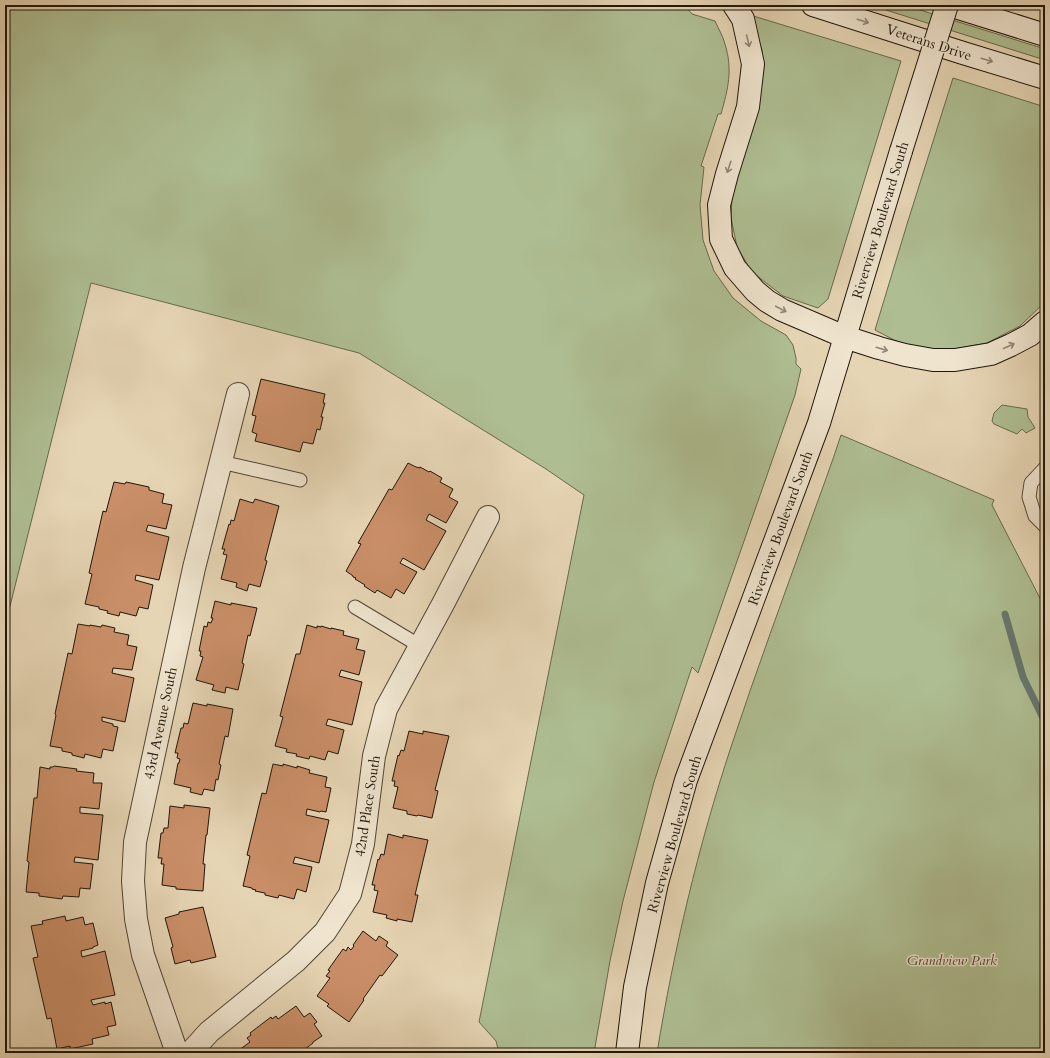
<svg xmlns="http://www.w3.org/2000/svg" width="1050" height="1058" viewBox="0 0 1050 1058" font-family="Cardo,serif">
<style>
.green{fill:#aebe92;stroke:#666a4e}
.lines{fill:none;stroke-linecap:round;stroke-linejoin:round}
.stream{stroke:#677770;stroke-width:7}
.building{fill:#ca8f68;stroke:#1f160b}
.lane-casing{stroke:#514635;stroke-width:15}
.street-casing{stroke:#514635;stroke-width:24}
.secondary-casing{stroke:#1f160b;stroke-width:24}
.lane{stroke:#efe4ce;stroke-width:13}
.street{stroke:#efe4ce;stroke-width:22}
.secondary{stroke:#efe4ce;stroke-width:22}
.secondary-bridge-casing{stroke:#1f160b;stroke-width:24;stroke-linecap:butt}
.secondary-bridge{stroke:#efe4ce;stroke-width:22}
.oneway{stroke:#918776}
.labels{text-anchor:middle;stroke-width:3;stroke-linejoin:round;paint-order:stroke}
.street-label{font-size:14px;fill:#1f160b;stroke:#efe4ce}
.park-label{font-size:14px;font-style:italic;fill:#4a4834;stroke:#efe4ce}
</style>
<rect width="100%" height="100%" fill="#e6d5b4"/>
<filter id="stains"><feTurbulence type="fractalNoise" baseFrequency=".005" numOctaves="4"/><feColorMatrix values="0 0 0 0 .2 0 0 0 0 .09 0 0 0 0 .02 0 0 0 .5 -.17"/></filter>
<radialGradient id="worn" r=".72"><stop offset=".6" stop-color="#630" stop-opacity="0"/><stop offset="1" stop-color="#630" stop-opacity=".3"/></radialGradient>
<path class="green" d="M5 5H684L692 14 715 21C718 28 723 36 725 44 733 70 728 89 721 114H718L701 166 704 167 700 205 703 240 714 271 733 298 761 321 786 335 793 345 796 358V364L801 369 795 395 698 673 692 667 654 782 623 901 610 961 594 1053H499L496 1041 479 1022 584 495 546 469 359 353 91 283 5 626Z
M870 5H904L1045 49V60Z
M750 15 901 61 828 299 818 308 783 296 752 272 737 247 731 218 732 198 761 85 762 50Z
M953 78 1045 107V302L1020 326 987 343 948 350 917 348 896 341 875 330 908 221Z
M1002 405 1027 409 1028 417 1035 428 1026 433 1022 429 1017 434 994 424 992 421 994 413Z
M841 435 994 500 992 505 1045 608V1053H657C674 949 698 847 731 747 756 671 784 596 811 520 821 492 832 463 841 435Z"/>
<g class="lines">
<path class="stream" d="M1005 614 1023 677 1045 722"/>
</g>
<path class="building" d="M261 379 325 394 323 403H325L321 417H323L320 430 317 429 313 444 303 442 300 452 255 441 257 434 252 432 256 416 252 415Z
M408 463 416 467 420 468V467L429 472 430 471 442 478 440 482 453 489 449 497 458 502 446 523 429 514 426 520 446 531 424 570 403 558 400 563 417 572 404 594 396 589 391 598 377 590 375 593 364 586 365 585 355 579 356 578 353 577V576L346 571 361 544 358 543 389 489 392 490Z
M114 482 125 484 126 482 149 487V490L164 494 162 503 172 505 166 529 148 525 146 531 169 537 159 580 136 575 135 580 153 585 148 609 139 607 136 616 120 612 119 616 107 613 108 611 99 609V607L85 604 92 574 89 573 103 511 106 512Z
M240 499 253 503 255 499 279 506 265 560 267 561 260 587 249 584 247 591 236 587 237 583 221 579 227 555 223 554 225 549H222L229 524 230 525 231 520 234 521Z
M215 601 231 605V603L257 608 250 636 248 635 242 663 244 664 238 690 226 687 225 693 212 690 214 685 196 680 203 657 200 656 201 651H199L204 626 207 627 208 622 211 623 213 618H211Z
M78 624 90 626V625L101 627 102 625 115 628 114 632 129 635 127 645 137 647 132 670 113 668 112 673 134 678 125 722 102 717V721L113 724V726L118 727 113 751 103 749 101 758 85 754 84 758 72 755V753L62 751V748L50 746 56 715 55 714 68 653 72 654Z
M307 625 317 628V626L321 627V626L331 629V628L344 631 343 635 359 639 356 649 365 651 359 675 341 670 339 676 362 682 352 725 328 719 326 725 344 730 338 754 328 751 325 760 310 756 309 759 296 756 297 754 286 752 287 749 275 746 283 717 280 716 296 654H300Z
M193 703 207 706V704L233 709 228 737 225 736 219 764 221 765 218 780 216 779 214 791 204 789 202 795 190 792 191 788 174 784 178 763H179L180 759 177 758 178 753H175L181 728H183L184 723 188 724Z
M409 731 423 734V731L449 736 435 790 438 791 432 818 418 815 417 816 407 814V811L393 808 398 787 394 786 395 781H392L398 755 399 756 401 750 404 751Z
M273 764 283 766V764L297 768V766L310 770 309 773 327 777 325 787 331 788 326 812 321 811 320 812 307 809 306 815 329 820 319 863 295 857 293 863 312 867 306 892 297 889 294 899 279 895 278 898 265 895V893L255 891 256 890 252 889V888L243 886 250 856 247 855 262 793 266 794Z
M54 766 77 769 76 771 94 773 93 783H102L99 809 80 807V813L103 815 98 860 75 857 74 862 93 864 90 889 80 888 79 897 63 896 62 899 39 896V893L26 892 29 862 27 861 34 798H37L40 767 50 769V767H53Z
M184 805 210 808 207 835H206L203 864H205L203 891 176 889V887L162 885 164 864H161L162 858H158L161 833H163L164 828H168L170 806 184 808Z
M388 834 403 838V835L428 840 415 895H418L412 922 397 919V921L386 918 387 915 373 912 378 891 374 890 375 885H372L378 859 379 860 381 854 384 855Z
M203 907 216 957 191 963 190 960 175 964 171 948 173 947 165 918 179 914V912Z
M65 916 66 921 83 917 85 925 93 923 98 945 93 947V948L81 951 82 957 105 951 115 995 91 1000 93 1005 105 1002V1004L111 1002 116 1025 107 1027 109 1035 92 1039 93 1044 70 1049V1046L57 1049 51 1018 47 1019 33 958 38 957 31 926 43 924 42 921Z
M363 931 376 941 379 936 388 942 386 946 398 955 382 976 380 975 363 999 364 1000 349 1022 327 1006 329 1004 317 996 330 978 326 976 330 971 328 970 343 949 346 951 348 947 351 950 354 946 353 945Z
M296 1006 304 1017 310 1013 317 1022 314 1024 322 1036 313 1042V1043L300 1053H235L250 1042 247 1038 251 1035 250 1033 271 1017 272 1019 276 1016 278 1019Z"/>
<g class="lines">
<g class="lane-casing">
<path id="lane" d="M221 462 300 480
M1045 468 1031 483 1029 497 1035 516 1045 526
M355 607 420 646"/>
</g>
<g class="street-casing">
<path id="street" d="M177 1053 143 955 136 919 133 881 135 842 194 568 238 394
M190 1053 209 1032 296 961 325 932 350 894 363 844 374 756 386 709 443 604 488 517"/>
</g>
<g class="secondary-casing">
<path id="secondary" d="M734 5 743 19 753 64 748 107 727 174 719 205 721 239 735 268 755 291 767 301 782 310 845 337 879 348 905 355 933 360H955L991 354 1011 345 1030 335 1045 322
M813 5 963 53 1045 78
M949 5 1045 35
M627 1053 635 987 657 883 686 780 819 423 845 337 901 151"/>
</g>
<use href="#lane" class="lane"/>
<use href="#street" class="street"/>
<use href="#secondary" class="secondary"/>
<g class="secondary-bridge-casing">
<path id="secondary-bridge" d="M901 151 947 5"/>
</g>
<use href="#secondary-bridge" class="secondary-bridge"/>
</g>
<defs><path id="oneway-shaft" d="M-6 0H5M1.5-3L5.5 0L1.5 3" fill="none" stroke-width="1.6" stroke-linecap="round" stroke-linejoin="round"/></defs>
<g class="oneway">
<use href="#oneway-shaft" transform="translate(863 21) rotate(18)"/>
<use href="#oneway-shaft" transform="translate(748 41) rotate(77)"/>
<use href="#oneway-shaft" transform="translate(987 60) rotate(17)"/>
<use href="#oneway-shaft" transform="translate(729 167) rotate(108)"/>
<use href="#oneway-shaft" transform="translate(781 309) rotate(28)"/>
<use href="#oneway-shaft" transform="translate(1009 346) rotate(-24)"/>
<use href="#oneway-shaft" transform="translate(882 349) rotate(16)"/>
</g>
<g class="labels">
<g class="street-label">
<text transform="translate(929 42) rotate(18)" y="5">Veterans Drive</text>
<text transform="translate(880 220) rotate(-73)" y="5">Riverview Boulevard South</text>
<text transform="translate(780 528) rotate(-70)" y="5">Riverview Boulevard South</text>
<text transform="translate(160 723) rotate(-78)" y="5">43rd Avenue South</text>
<text transform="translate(367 806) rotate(-81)" y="5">42nd Place South</text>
<text transform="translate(674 834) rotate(-74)" y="5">Riverview Boulevard South</text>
</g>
<g class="park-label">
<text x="952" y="965">Grandview Park</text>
</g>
</g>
<rect width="1050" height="1058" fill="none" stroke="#e6d5b4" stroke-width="20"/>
<rect x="6" y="6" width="1038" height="1046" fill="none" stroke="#1f160b" stroke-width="2"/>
<rect x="10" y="10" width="1030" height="1038" fill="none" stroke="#1f160b"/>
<rect width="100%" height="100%" filter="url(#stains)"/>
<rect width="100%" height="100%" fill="url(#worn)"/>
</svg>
